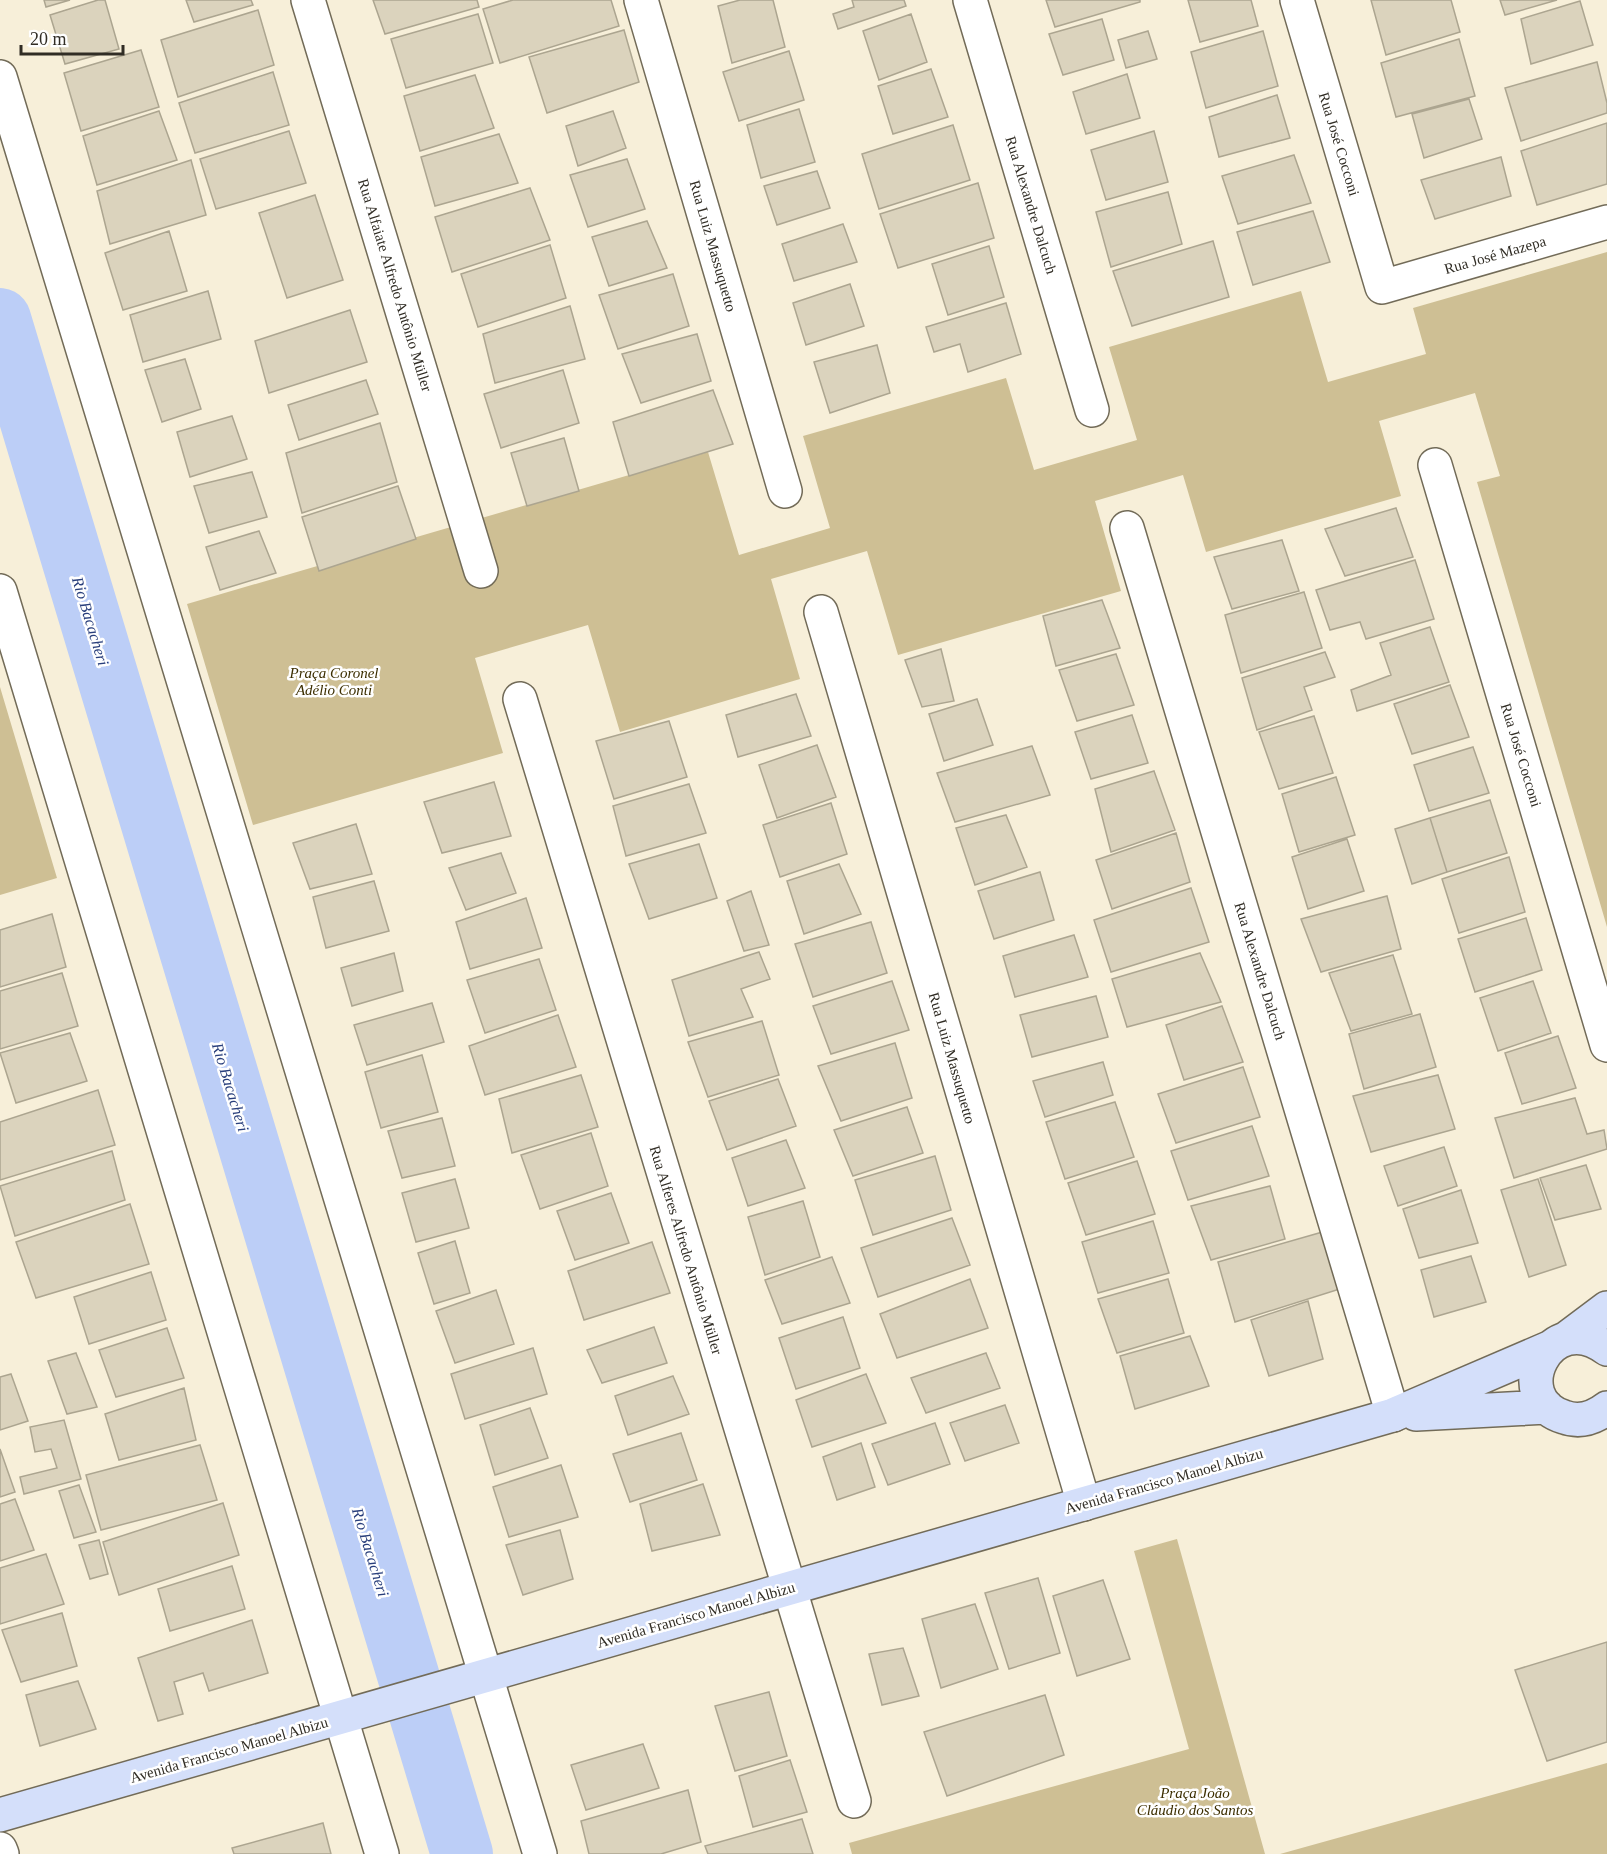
<svg xmlns="http://www.w3.org/2000/svg" width="1607" height="1854" viewBox="0 0 1607 1854" font-family="'Times New Roman',serif">
<style>
.green{fill:#cebf94}
.lines{fill:none;stroke-linecap:round;stroke-linejoin:round}
.river{stroke:#bccef7;stroke-width:62}
.building{fill:#dbd3bd;stroke:#aca590;stroke-width:1.5}
.street-casing{stroke:#726b58;stroke-width:36}
.secondary-casing{stroke:#726b58;stroke-width:36}
.street{stroke:#fff;stroke-width:33}
.secondary{stroke:#d4dffa;stroke-width:33}
.labels{text-anchor:middle;stroke-width:5;stroke-linejoin:round;paint-order:stroke}
.street-label{font-size:15px;fill:#312d25;stroke:#fff}
.park-label{font-size:15px;font-style:italic;fill:#3c2e00;stroke:#fff}
.water-label{font-size:16px;font-style:italic;fill:#293f7c;stroke:#fff}
</style>
<rect width="100%" height="100%" fill="#f7efd9"/>
<path class="green" d="M1607 252V927L1477 482 1500 476 1475 393 1379 421 1401 496 1206 552 1183 475 1095 501 1121 591 898 655 867 551 771 579 800 679 620 732 588 625 475 658 503 753 253 825 187 604 708 452 739 555 830 528 803 436 1006 378 1034 470 1137 440 1109 347 1301 291 1328 382 1426 354 1413 308Z
M0 687 57 878 0 895Z
M1177 1539 1265 1854H852L849 1843 1189 1749 1134 1551Z
M1607 1763V1854H1280Z"/>
<g class="lines">
<path class="river" d="M0 319 462 1854"/>
</g>
<path class="building" d="M44 0H70L46 7Z
M98 0H105L119 49 65 64 50 15Z
M186 0H251L253 5 194 22Z
M373 0H477L479 7 385 34Z
M513 0H611L619 26 500 63 483 9Z
M740 0H773L785 47 732 63 718 6Z
M852 0H904L906 6 838 29 833 14 854 7Z
M1046 0H1140V2L1055 27Z
M1188 0H1251L1258 26 1200 42Z
M1371 0H1451L1460 32 1386 55Z
M1500 0H1557L1505 15Z
M1580 1 1593 45 1531 64 1521 19Z
M258 10 274 65 178 97 161 40Z
M478 14 493 63 406 88 391 39Z
M911 14 927 62 879 80 863 31Z
M1102 19 1114 60 1063 75 1049 34Z
M624 30 639 82 547 113 529 57Z
M1148 31 1157 59 1126 68 1118 40Z
M1263 31 1278 86 1206 108 1191 52Z
M1459 39 1475 96 1396 117 1381 63Z
M141 50 159 107 81 131 64 73Z
M789 51 804 100 739 121 723 72Z
M1597 62 1607 103V113L1521 141 1505 88Z
M931 69 948 117 893 134 878 86Z
M273 72 289 125 195 153 179 103Z
M1127 74 1140 118 1086 134 1073 92Z
M475 75 494 128 420 151 404 96Z
M1277 95 1290 138 1219 157 1209 117Z
M1469 99 1482 139 1424 158 1412 114Z
M799 109 815 162 761 178 747 125Z
M159 111 177 160 97 185 83 136Z
M613 111 626 148 578 166 566 126Z
M1607 123V184L1537 205 1521 151Z
M953 125 970 180 879 209 862 154Z
M289 131 306 183 216 209 200 159Z
M1154 131 1168 182 1106 200 1091 150Z
M499 134 518 183 435 206 421 157Z
M1294 155 1311 203 1238 224 1222 176Z
M1501 157 1511 196 1435 219 1421 180Z
M627 159 645 209 588 227 570 175Z
M191 160 206 215 110 244 97 191Z
M817 171 830 208 777 225 764 186Z
M978 183 994 238 898 268 880 214Z
M530 188 550 240 452 272 435 217Z
M1168 192 1182 244 1111 267 1096 212Z
M315 195 343 280 287 298 259 213Z
M1313 211 1330 262 1253 285 1237 232Z
M647 221 667 268 609 286 592 237Z
M843 224 857 262 794 281 782 244Z
M169 231 187 291 123 310 105 253Z
M1213 241 1229 297 1132 326 1113 271Z
M550 245 566 298 478 327 461 274Z
M989 246 1004 297 948 315 932 264Z
M673 274 689 326 618 349 599 295Z
M850 284 864 326 806 345 793 303Z
M208 291 221 339 143 362 130 315Z
M1006 303 1021 354 968 372 960 344 934 352 926 327Z
M570 306 585 359 495 383 483 334Z
M350 310 367 362 269 393 255 341Z
M697 334 711 381 641 403 622 354Z
M877 345 890 393 830 413 814 362Z
M185 359 201 409 162 422 145 370Z
M563 370 579 423 501 448 484 394Z
M366 380 378 414 299 440 288 405Z
M713 390 733 444 629 476 613 422Z
M232 416 247 459 190 477 177 432Z
M380 423 397 482 302 513 286 453Z
M564 438 579 491 527 506 511 453Z
M252 472 267 517 209 533 194 486Z
M398 486 416 539 319 571 302 517Z
M1396 508 1413 557 1345 576 1325 529Z
M259 531 276 573 220 590 206 547Z
M1282 540 1299 591 1232 609 1214 557Z
M1415 560 1434 619 1366 639 1360 622 1330 630 1316 590Z
M1304 592 1322 648 1241 673 1225 615Z
M1102 600 1120 648 1056 666 1043 616Z
M1430 627 1449 682 1357 711 1351 690 1391 675 1380 643Z
M941 649 954 701 922 707 905 660Z
M1325 652 1335 677 1304 687 1312 710 1257 730 1242 678Z
M1116 654 1134 705 1077 721 1059 670Z
M1450 685 1469 737 1412 754 1394 704Z
M796 694 811 736 738 757 726 715Z
M977 699 993 745 944 761 929 714Z
M1132 715 1148 763 1091 779 1075 732Z
M1314 716 1333 773 1279 789 1259 732Z
M669 721 687 777 614 799 596 741Z
M817 745 836 797 777 818 759 765Z
M1032 746 1050 795 955 822 937 773Z
M1473 747 1489 793 1429 811 1414 765Z
M1154 771 1175 830 1111 852 1095 789Z
M1336 777 1355 835 1299 852 1282 794Z
M494 782 511 836 442 853 424 802Z
M689 784 706 833 626 856 613 806Z
M1490 800 1507 853 1447 872 1430 818Z
M831 803 847 854 780 877 763 825Z
M1006 815 1027 867 975 885 956 828Z
M1430 818 1447 872 1412 884 1395 829Z
M356 824 372 874 310 889 293 843Z
M1176 833 1190 882 1112 909 1096 860Z
M1347 839 1364 891 1308 909 1292 857Z
M699 844 717 898 649 919 629 864Z
M501 853 516 893 466 910 449 868Z
M1509 857 1525 912 1459 933 1442 879Z
M839 864 861 914 804 934 787 881Z
M1040 872 1054 920 994 939 978 891Z
M374 881 389 931 326 948 313 897Z
M1191 888 1209 942 1111 972 1094 920Z
M751 891 769 945 744 951 727 901Z
M1387 896 1401 949 1321 972 1301 919Z
M526 898 542 948 470 969 456 922Z
M52 914 66 967 0 987V930Z
M1526 918 1542 970 1475 992 1458 939Z
M871 922 887 973 813 997 795 944Z
M1074 935 1088 977 1015 997 1003 956Z
M759 952 770 979 741 989 753 1017 689 1036 672 980Z
M394 953 403 991 352 1006 341 968Z
M1200 953 1221 1002 1127 1027 1112 979Z
M1393 955 1412 1014 1351 1031 1329 973Z
M539 959 556 1010 485 1033 467 980Z
M62 973 78 1026 0 1049V991Z
M892 981 909 1030 831 1054 813 1006Z
M1533 981 1551 1033 1498 1051 1480 998Z
M1096 996 1108 1037 1032 1057 1020 1015Z
M432 1003 444 1042 367 1065 354 1025Z
M1222 1006 1243 1062 1184 1080 1166 1025Z
M1420 1014 1436 1067 1364 1089 1349 1034Z
M558 1015 576 1067 485 1095 469 1046Z
M762 1021 779 1075 708 1097 688 1042Z
M70 1033 87 1081 16 1103 0 1053Z
M1558 1036 1576 1088 1522 1104 1505 1053Z
M895 1043 912 1098 841 1121 818 1066Z
M422 1055 438 1112 381 1128 365 1072Z
M1103 1062 1113 1095 1045 1117 1033 1081Z
M1243 1067 1260 1117 1176 1143 1158 1094Z
M581 1075 598 1127 512 1153 499 1099Z
M1438 1075 1455 1129 1371 1152 1353 1096Z
M778 1079 796 1126 727 1150 709 1101Z
M98 1090 115 1145 0 1180V1122Z
M1575 1098 1587 1134 1604 1130 1607 1149 1514 1178 1495 1118Z
M1115 1102 1134 1157 1065 1179 1046 1122Z
M907 1107 923 1153 853 1176 834 1130Z
M442 1118 455 1166 402 1178 388 1131Z
M1252 1126 1269 1176 1188 1200 1171 1151Z
M591 1133 608 1186 540 1209 521 1155Z
M786 1140 805 1188 748 1206 732 1158Z
M1444 1147 1457 1186 1398 1206 1384 1166Z
M112 1151 125 1200 15 1236 0 1186Z
M935 1156 951 1210 873 1235 855 1180Z
M1137 1161 1155 1214 1086 1235 1068 1183Z
M1586 1165 1601 1209 1555 1220 1540 1178Z
M455 1179 469 1228 416 1242 402 1193Z
M1538 1179 1566 1265 1529 1277 1501 1190Z
M1270 1186 1285 1239 1211 1260 1191 1206Z
M1461 1190 1478 1243 1419 1258 1403 1209Z
M611 1193 629 1243 575 1260 557 1211Z
M803 1201 820 1257 765 1275 748 1217Z
M130 1204 149 1264 36 1298 16 1242Z
M952 1218 970 1265 878 1297 861 1248Z
M1153 1221 1169 1273 1098 1293 1082 1242Z
M1326 1231 1346 1287 1235 1322 1218 1262Z
M455 1241 470 1293 434 1304 418 1253Z
M652 1242 670 1293 584 1320 568 1271Z
M1471 1256 1486 1302 1434 1317 1421 1270Z
M832 1257 850 1303 782 1324 765 1280Z
M151 1272 166 1320 89 1344 74 1297Z
M970 1279 988 1328 897 1358 880 1314Z
M1168 1279 1184 1333 1117 1353 1098 1299Z
M496 1290 514 1344 455 1363 436 1311Z
M1308 1301 1323 1359 1269 1376 1251 1320Z
M843 1317 860 1368 796 1389 779 1338Z
M654 1327 667 1363 602 1383 587 1350Z
M167 1328 184 1378 116 1397 99 1350Z
M1190 1336 1209 1386 1135 1409 1120 1356Z
M533 1348 547 1394 465 1419 451 1374Z
M76 1353 97 1407 67 1414 48 1361Z
M986 1353 1000 1388 926 1413 911 1378Z
M11 1374 28 1421 0 1430V1377Z
M866 1374 886 1423 812 1447 796 1400Z
M673 1376 689 1414 628 1435 615 1396Z
M184 1388 196 1440 119 1460 105 1414Z
M1005 1405 1019 1443 965 1461 950 1423Z
M530 1408 548 1458 495 1475 480 1425Z
M64 1420 81 1479 24 1494 20 1477 57 1468 51 1449 35 1452 30 1427Z
M935 1423 950 1464 888 1485 872 1444Z
M681 1433 697 1480 630 1502 613 1454Z
M861 1443 875 1487 837 1500 823 1457Z
M200 1445 217 1500 101 1530 86 1475Z
M0 1449 15 1492 0 1497Z
M561 1465 578 1517 509 1537 493 1487Z
M703 1484 720 1535 652 1551 640 1504Z
M79 1485 96 1532 74 1538 59 1491Z
M15 1499 34 1550 0 1561V1504Z
M223 1503 239 1555 119 1595 103 1542Z
M560 1530 573 1579 523 1595 506 1545Z
M99 1540 108 1574 90 1579 79 1545Z
M46 1554 64 1604 0 1624V1568Z
M232 1566 245 1609 170 1631 158 1589Z
M1038 1578 1060 1653 1009 1669 985 1593Z
M1103 1580 1130 1659 1077 1676 1053 1596Z
M975 1604 998 1669 941 1688 922 1619Z
M62 1613 77 1666 21 1682 2 1630Z
M252 1620 268 1673 209 1691 203 1673 174 1682 183 1714 158 1721 138 1658Z
M1607 1642V1742L1547 1761 1515 1670Z
M903 1648 919 1696 882 1705 869 1654Z
M78 1681 96 1729 40 1746 26 1695Z
M769 1692 787 1756 735 1771 715 1706Z
M1045 1695 1064 1755 947 1796 924 1732Z
M643 1744 659 1788 586 1810 571 1765Z
M790 1760 807 1812 753 1827 739 1776Z
M688 1790 701 1842 661 1854H589L581 1821Z
M802 1819 813 1854H708L705 1846Z
M323 1823 331 1854H234L232 1848Z"/>
<g class="lines">
<g class="street-casing">
<path id="street" d="M308 0 481 571
M641 0 785 491
M970 0 1092 410
M1297 0 1382 287 1607 222
M0 77 540 1854
M1435 465 1607 1045
M1127 528 1393 1415
M0 591 382 1854
M821 612 1084 1504
M520 699 854 1801
M0 1849 2 1854"/>
</g>
<g class="secondary-casing">
<path id="secondary" d="M1567 1338 1607 1308
M1607 1349C1549 1305 1505 1399 1564 1417 1580 1423 1594 1418 1607 1408
M1416 1414 1547 1407
M0 1815 1393 1415 1549 1348"/>
</g>
<use href="#street" class="street"/>
<use href="#secondary" class="secondary"/>
</g>
<g class="labels">
<g class="street-label">
<text transform="translate(1339 144) rotate(73)" y="5">Rua José Cocconi</text>
<text transform="translate(1031 205) rotate(73)" y="5">Rua Alexandre Dalcuch</text>
<text transform="translate(713 246) rotate(74)" y="5">Rua Luiz Massuquetto</text>
<text transform="translate(1495 255) rotate(-16)" y="5">Rua José Mazepa</text>
<text transform="translate(395 285) rotate(73)" y="5">Rua Alfaiate Alfredo Antônio Müller</text>
<text transform="translate(1521 755) rotate(73)" y="5">Rua José Cocconi</text>
<text transform="translate(1260 971) rotate(73)" y="5">Rua Alexandre Dalcuch</text>
<text transform="translate(952 1058) rotate(74)" y="5">Rua Luiz Massuquetto</text>
<text transform="translate(686 1250) rotate(73)" y="5">Rua Alferes Alfredo Antônio Müller</text>
<text transform="translate(1164 1481) rotate(-16)" y="5">Avenida Francisco Manoel Albizu</text>
<text transform="translate(696 1615) rotate(-16)" y="5">Avenida Francisco Manoel Albizu</text>
<text transform="translate(229 1750) rotate(-16)" y="5">Avenida Francisco Manoel Albizu</text>
</g>
<g class="park-label">
<text x="334" y="678">Praça Coronel<tspan x="334" dy="17">Adélio Conti</tspan></text>
<text x="1195" y="1798">Praça João<tspan x="1195" dy="17">Cláudio dos Santos</tspan></text>
</g>
<g class="water-label">
<text transform="translate(91 621) rotate(73)" y="6">Rio Bacacheri</text>
<text transform="translate(231 1087) rotate(73)" y="6">Rio Bacacheri</text>
<text transform="translate(371 1552) rotate(73)" y="6">Rio Bacacheri</text>
</g>
</g>
<path d="M21 45v9h102v-9" fill="none" stroke="#312d25" stroke-width="3"/>
<text x="30" y="45" font-size="18" fill="#312d25" stroke="#ffffff" stroke-width="4.5" paint-order="stroke">20 m</text>
</svg>
